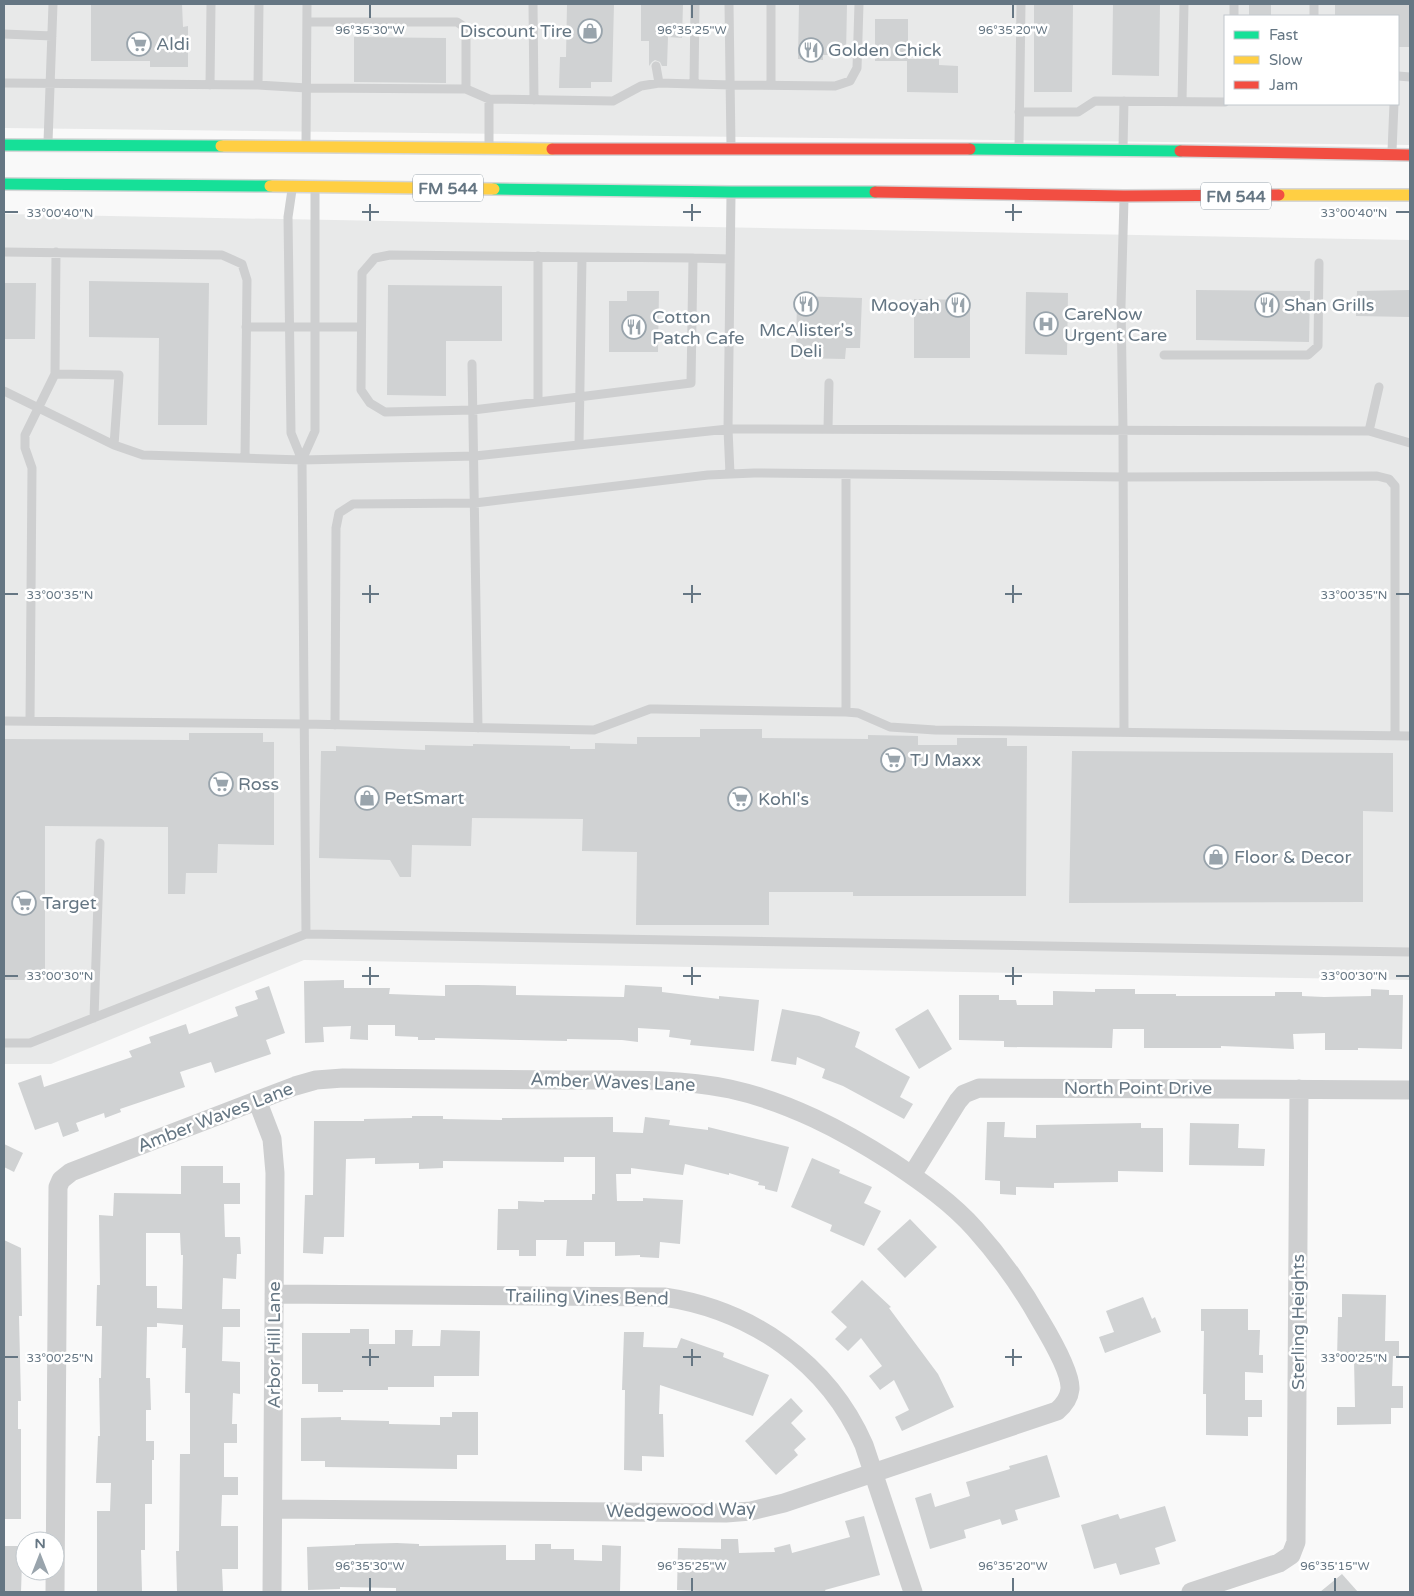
<svg xmlns="http://www.w3.org/2000/svg" width="1414" height="1596" viewBox="0 0 1414 1596" font-family="'Varela Round',sans-serif">
<style>
.built{fill:#e8e9e9;fill-rule:evenodd}
.building{fill:#d0d2d3;fill-rule:evenodd}
.lines{fill:none;stroke-linecap:round;stroke-linejoin:round}
.fast-casing{stroke:#d5d6d7;stroke-width:14}
.slow-casing{stroke:#d5d6d7;stroke-width:14}
.jam-casing{stroke:#d5d6d7;stroke-width:14}
.lane{stroke:#cecfd0;stroke-width:9}
.street{stroke:#cecfd0;stroke-width:19}
.fast{stroke:#16e098;stroke-width:11}
.slow{stroke:#ffcf43;stroke-width:11}
.jam{stroke:#f24e42;stroke-width:11}
.ticks{fill:none;stroke:#657683;stroke-width:2}
.labels{text-anchor:middle;stroke-width:5;stroke-linejoin:round;paint-order:stroke}
.shield{fill:#fff;stroke:#939fa8;stroke-width:1}
.shield-label{font-size:16px;font-weight:bold;fill:#657683}
.poi-label{font-size:18px;fill:#657683;stroke:#fff;text-anchor:start}
.street-label{font-size:18px;fill:#657683;stroke:#fff}
.ticks-label{font-size:12px;text-anchor:middle;fill:#657683;stroke:#fff;stroke-width:5;stroke-linejoin:round;paint-order:stroke}
</style>
<rect width="100%" height="100%" fill="#f9f9f9"/>
<path class="built" d="M4 4H1410V145L4 128ZM1225 16H1398V104H1225Z
M4 214 1410 240V980L304 960 51 1064H4Z"/>
<path class="building" d="M91 4H182L183 27 188 26V67H150V61H91Z
M567 4H614L612 82H591V88H559L560 57H566Z
M641 4H683L682 38 668 37 667 66H662L660 62 655 60 652 62 649 66V41H641Z
M799 4H847L846 55H823V60L798 59Z
M1034 4H1073L1072 92H1034Z
M1113 4H1160L1159 76 1112 75Z
M1249 4H1271V16H1249Z
M1335 4H1410V47H1398V16H1335Z
M875 19H908V59H939V65L958 66V93L907 92V61H875Z
M354 37 446 38V83L354 82Z
M89 281 209 283 207 425H158L159 338 89 337Z
M4 283H36L35 339H4Z
M388 285 502 286V341H446V396L387 395Z
M1196 290 1310 291 1309 342 1196 340Z
M1410 290 1409 317 1356 316 1357 291Z
M627 291H659L658 352H609V301H627Z
M1026 292 1068 293 1067 355 1025 354Z
M797 296 862 298 860 348H846L845 359 796 358Z
M914 299 970 300V358H914Z
M700 729H762V738L868 739V735L918 736V745H957V738H1007V746H1027L1026 896H853V892H769V925H636L637 852 582 851 583 819 472 818 471 846 412 845 411 877H400L390 860 319 858 321 751H336V746L425 750V745L473 746V744L570 746V749H595V743L637 744V737H700Z
M189 733H263V742H274V845L218 844 217 873H186L185 894H168V827L45 826V980H4V739L189 740Z
M1072 751 1393 753V812L1363 811V902L1069 903Z
M344 980V988H390L389 994 445 996V985H477L516 986V995L624 997 625 985 662 987V992L719 999V996L759 1000 754 1051 690 1045 691 1040 669 1037 670 1030 638 1028V1042L622 1040 567 1039V1041L435 1038V1040H418V1037L395 1036V1025H368V1040L350 1039 351 1026 323 1027 324 1042 305 1043 304 981Z
M269 986 285 1033 266 1040 271 1054 215 1073 211 1062 180 1072 185 1087 120 1109 121 1112 105 1118 104 1113 76 1123 79 1131 63 1137 58 1122 35 1130 18 1083 41 1075 44 1087 132 1057 129 1051 151 1043 149 1037 186 1024 189 1034 238 1016 235 1007 258 999 255 991Z
M1095 989H1135V994H1176V996H1275V992H1302V996L1324 997 1371 996V989L1389 990V995H1403L1402 1049 1358 1048V1050H1325V1033L1293 1034 1294 1049 1221 1046V1048H1144V1029H1113L1112 1048 1004 1047V1041L959 1040V995H999V1000H1016L1017 1005H1053V991L1095 992Z
M782 1009 819 1016 860 1032 855 1047 910 1077 900 1097 913 1104 904 1119 843 1086 822 1078 825 1069 797 1057 796 1065 771 1061Z
M928 1009 952 1049 919 1069 895 1029Z
M412 1116H443V1119L502 1120V1118L613 1117V1132L643 1133 645 1117 670 1120 669 1125 708 1130V1127L789 1147 777 1192 765 1189V1186L758 1185 759 1182 729 1173V1175L685 1164 683 1175 631 1168V1174H616L617 1201H643V1198L683 1200 680 1244 660 1242 659 1258 640 1257V1255L615 1256V1242H584V1256H566L567 1240H536V1256H519V1250H497L498 1209H518V1201L544 1202V1200H592V1194H595V1157H564V1162L443 1161V1168L419 1169V1163L375 1164V1158L346 1159 344 1237H324L323 1254 303 1253 305 1195H313L314 1121H364V1119L412 1118Z
M987 1122H1005L1004 1137 1036 1138V1125L1141 1123V1128H1163V1172L1118 1171V1182L1054 1183V1188L1016 1187V1195L1000 1194V1181L985 1180Z
M1190 1123 1239 1124 1238 1148 1265 1149 1264 1166 1189 1165Z
M4 1144 23 1153 14 1172 4 1167Z
M812 1158 840 1170 839 1173 872 1187 864 1203 881 1211 864 1246 830 1231 832 1225 791 1207Z
M181 1166H223V1183H240V1204H224L225 1237H240L241 1254H237L236 1279 223 1278 222 1309H240V1327H223L222 1361 240 1362V1394L233 1393 232 1424H237V1443H224V1477H238V1495H222L221 1526H238V1569H222L223 1591 177 1592 176 1551H179L180 1454H190V1393H185L186 1348H182L183 1325 157 1323V1327H147L146 1378H150L151 1410H146V1441H154V1460H152V1504H145V1550H141L142 1591H97V1511H110L111 1483H96L98 1436H100L99 1378H101L102 1326H96L97 1285H100L99 1215 113 1216 114 1193 181 1194ZM146 1233H180L181 1255H183L182 1309 157 1308V1286H146Z
M910 1219 937 1247 905 1278 877 1249Z
M4 1240 21 1248 22 1316H19L21 1401H18V1429H21V1519H4Z
M862 1280 891 1307 889 1308 938 1374 954 1407 902 1431 895 1417 909 1410 894 1380 880 1390 869 1376 882 1366 861 1338 848 1351 835 1339 847 1327 831 1312Z
M1342 1294 1386 1295 1385 1341H1399V1356H1393L1392 1386H1403V1408H1391V1424L1337 1425V1407H1355L1354 1359 1337 1358 1338 1317H1342Z
M1143 1297 1152 1319 1155 1317 1161 1332 1105 1353 1099 1337 1114 1332 1106 1311Z
M1201 1309H1248V1330H1260L1259 1355H1263V1373L1245 1372V1400H1262V1417H1248V1436L1206 1435V1394H1203L1204 1331H1201Z
M350 1329H369V1344H395V1330H413L412 1346H440L441 1330 480 1331 479 1376H434V1387H388V1390H343V1392H318V1384H302V1333H350Z
M624 1332H644L643 1347 677 1348 681 1338 724 1353 723 1357 769 1375 753 1416 660 1385 659 1414H663L664 1457 642 1456V1471L624 1470 625 1390H622Z
M791 1398 803 1411 791 1423 806 1439 794 1450 798 1455 776 1475 745 1441Z
M452 1412H478V1455H457V1469L325 1467V1461H301V1418L341 1417V1420L389 1421V1424L440 1425V1417H452Z
M1047 1455 1060 1497 1015 1510 1018 1520 1002 1525 1000 1519 964 1530 966 1538 930 1549 915 1498 931 1493 935 1507 970 1496 966 1482 1010 1469 1009 1466Z
M1165 1506 1176 1541 1155 1548 1160 1564 1120 1575 1116 1563 1094 1569 1081 1525 1118 1514 1120 1519Z
M864 1516 880 1575 825 1590 826 1592H723L677 1590 678 1548 721 1549V1539H738L739 1553 775 1552 774 1548 790 1544 792 1553 850 1537 845 1521Z
M397 1543 419 1544V1546L506 1545V1560H535V1544H551V1549H574V1560L602 1561V1545L621 1546 620 1592H396V1588L340 1587V1589L308 1590 307 1547 355 1545V1544Z
M4 1546H19V1562H22L21 1592H4Z
M1342 1574 1358 1592H1320Z"/>
<g class="lines">
<g class="fast-casing">
<path id="fast" d="M4 145 221 146
M970 149 1180 151
M4 184 270 186
M494 189 731 192H875"/>
</g>
<g class="slow-casing">
<path id="slow" d="M221 146 552 149
M270 186 494 189
M1279 195H1410"/>
</g>
<g class="jam-casing">
<path id="jam" d="M552 149H970
M1180 151 1410 155
M875 192 1124 196 1279 195"/>
</g>
<path class="lane" d="M533 4 534 100
M729 4 731 147
M1234 16V4
M1314 16V4
M307 22H457L466 28V89
M4 34 52 36
M656 66 659 83
M1398 76 1410 77
M4 83 258 85 307 88 466 89 489 99 613 101 641 86 659 83 731 85 835 86 850 81 857 68 859 4
M694 83 695 4
M771 84V4
M210 85 211 4
M258 85 259 4
M1182 101 1184 4
M1019 112H1078L1095 101 1225 102
M48 142 53 4
M306 143 307 4
M489 146V99
M1019 147 1021 4
M1123 148 1124 101
M1392 151 1394 104
M292 190 288 217 291 433 302 460 306 934
M1124 199 1121 306 1123 430 1124 732
M4 252 222 255 242 264 247 280 245 458
M538 256V401
M693 258 691 383 473 410 385 412 370 403 361 390 362 273 375 258 390 255 693 258 730 259
M246 327H360
M1164 355H1308L1318 346 1319 263
M472 364 478 728
M55 374 119 375 114 445
M4 391 114 445 143 455 302 460 475 456 728 429 1369 431 1410 443
M828 428 829 383
M1369 431 1379 387
M579 445 582 257
M302 460 315 431V188
M730 474 728 429 731 195
M846 475V712
M4 721 304 724 594 730 650 709H656L846 712 858 713 890 727 935 730 1410 736
M30 721 32 468 25 448V435L55 374 56 252
M335 725 336 528 339 513 353 504 475 503 708 475 754 473 1123 477 1377 476 1389 479 1395 486V736
M94 1018 100 843
M4 1043H30L306 934 1410 952"/>
<path class="street" d="M257 1100 272 1139 275 1173 272 1592
M912 1175 958 1101 964 1094 979 1088 1410 1090
M274 1294 664 1297C752 1310 828 1363 864 1445L913 1592
M55 1592 58 1187 61 1180 71 1172 295 1086 316 1080 343 1078C417 1078 491 1079 566 1080 621 1080 676 1078 730 1089 789 1102 842 1130 892 1162 922 1182 952 1203 975 1229 1000 1257 1022 1288 1040 1320 1049 1335 1071 1372 1070 1389 1069 1399 1064 1405 1057 1411L784 1503 751 1511 726 1513 273 1509
M1191 1592 1279 1563 1291 1555 1296 1542 1299 1089"/>
<use href="#fast" class="fast"/>
<use href="#slow" class="slow"/>
<use href="#jam" class="jam"/>
</g>
<path class="ticks" d="M370 5V18M692 5V18M1013 5V18M370 204V221M692 204V221M1013 204V221M5 212H18M362 212H379M683 212H701M1005 212H1022M1396 212H1409M370 585V603M692 585V603M1013 585V603M5 594H18M362 594H379M683 594H701M1005 594H1022M1396 594H1409M370 967V985M692 967V985M1013 967V985M5 976H18M362 976H379M683 976H701M1005 976H1022M1396 976H1409M370 1349V1366M692 1349V1366M1013 1349V1366M5 1357H18M362 1357H379M683 1357H701M1005 1357H1022M1396 1357H1409M370 1578V1591M692 1578V1591M1013 1578V1591M1335 1578V1591"/>
<defs>
<g id="shop-ring" transform="scale(1.25)"><circle r="9.5" fill="#fff" stroke="#99a4ac" stroke-width="1.5"/><path d="M-5-2.5h2.3a2.7 3.5 0 0 1 5.4 0H5L5.5 6h-11ZM-1.5-2.5h3a1.5 2.3 0 0 0-3 0Z" fill="#99a4ac"/></g>
<g id="supermarket-ring" transform="scale(1.25)"><circle r="9.5" fill="#fff" stroke="#99a4ac" stroke-width="1.5"/><path d="M-6-5.5h2.5l.6 2H6L4.5 2H-2.5L-4.4-4H-6ZM-1.5 3.2a1.3 1.3 0 1 0 .1 0ZM3 3.2a1.3 1.3 0 1 0 .1 0Z" fill="#99a4ac"/></g>
<g id="restaurant-ring" transform="scale(1.25)"><circle r="9.5" fill="#fff" stroke="#99a4ac" stroke-width="1.5"/><path d="M-5-6h1v4h1v-4h1v4h1v-4h1v5L-1.5 .5V6h-2V.5L-5-1ZM5-6V6H3V1.5H1.5Q1.5-4 5-6Z" fill="#99a4ac"/></g>
<g id="hospital-ring" transform="scale(1.25)"><circle r="9.5" fill="#fff" stroke="#99a4ac" stroke-width="1.5"/><path d="M-5-5h3v3.5h4V-5h3V5h-3V1.5h-4V5h-3Z" fill="#99a4ac"/></g>
</defs>
<g fill-rule="evenodd">
<use href="#shop-ring" x="590" y="31"/>
<use href="#supermarket-ring" x="139" y="44"/>
<use href="#restaurant-ring" x="811" y="50"/>
<use href="#restaurant-ring" x="806" y="304"/>
<use href="#restaurant-ring" x="958" y="305"/>
<use href="#restaurant-ring" x="1267" y="305"/>
<use href="#hospital-ring" x="1046" y="324"/>
<use href="#restaurant-ring" x="634" y="327"/>
<use href="#supermarket-ring" x="893" y="760"/>
<use href="#supermarket-ring" x="221" y="784"/>
<use href="#shop-ring" x="367" y="798"/>
<use href="#supermarket-ring" x="740" y="799"/>
<use href="#shop-ring" x="1216" y="857"/>
<use href="#supermarket-ring" x="24" y="903"/>
</g>
<g class="labels">
<g class="shield">
<rect x="413" y="174.5" width="70" height="27" rx="4"/>
<rect x="1201" y="182.5" width="70" height="27" rx="4"/>
</g>
<g class="shield-label">
<text x="448" y="194">FM 544</text>
<text x="1236" y="202">FM 544</text>
</g>
<g class="poi-label">
<text x="572" y="37" text-anchor="end">Discount Tire</text>
<text x="156" y="50">Aldi</text>
<text x="828" y="56">Golden Chick</text>
<text x="940" y="311" text-anchor="end">Mooyah</text>
<text x="1284" y="311">Shan Grills</text>
<text x="1064" y="320">CareNow<tspan x="1064" dy="21">Urgent Care</tspan></text>
<text x="652" y="323">Cotton<tspan x="652" dy="21">Patch Cafe</tspan></text>
<text x="806" y="336" text-anchor="middle">McAlister's<tspan x="806" dy="21">Deli</tspan></text>
<text x="910" y="766">TJ Maxx</text>
<text x="238" y="790">Ross</text>
<text x="384" y="804">PetSmart</text>
<text x="758" y="805">Kohl's</text>
<text x="1234" y="863">Floor &amp; Decor</text>
<text x="42" y="909">Target</text>
</g>
<g class="street-label">
<text transform="translate(613 1082) rotate(2)" y="6">Amber Waves Lane</text>
<text x="1138" y="1094">North Point Drive</text>
<text transform="translate(215 1117) rotate(-21)" y="6">Amber Waves Lane</text>
<text transform="translate(587 1297) rotate(1)" y="6">Trailing Vines Bend</text>
<text transform="translate(1298 1322) rotate(-90)" y="6">Sterling Heights</text>
<text transform="translate(274 1345) rotate(-90)" y="6">Arbor Hill Lane</text>
<text transform="translate(681 1510) rotate(-1)" y="6">Wedgewood Way</text>
</g>
</g>
<g class="ticks-label">
<text x="370" y="34">96°35'30"W</text>
<text x="692" y="34">96°35'25"W</text>
<text x="1013" y="34">96°35'20"W</text>
<text x="60" y="217">33°00'40"N</text>
<text x="1354" y="217">33°00'40"N</text>
<text x="60" y="599">33°00'35"N</text>
<text x="1354" y="599">33°00'35"N</text>
<text x="60" y="980">33°00'30"N</text>
<text x="1354" y="980">33°00'30"N</text>
<text x="60" y="1362">33°00'25"N</text>
<text x="1354" y="1362">33°00'25"N</text>
<text x="370" y="1570">96°35'30"W</text>
<text x="692" y="1570">96°35'25"W</text>
<text x="1013" y="1570">96°35'20"W</text>
<text x="1335" y="1570">96°35'15"W</text>
</g>
<rect width="1414" height="1596" fill="none" stroke="#657683" stroke-width="10"/>
<rect x="1224" y="15" width="175" height="90" fill="#ffffff" stroke="#c1c8cd"/>
<rect x="1234" y="31" width="25" height="8" fill="#16e098" stroke="#c1c8cd"/>
<text x="1269" y="40" font-size="15" fill="#657683">Fast</text>
<rect x="1234" y="56" width="25" height="8" fill="#ffcf43" stroke="#c1c8cd"/>
<text x="1269" y="65" font-size="15" fill="#657683">Slow</text>
<rect x="1234" y="81" width="25" height="8" fill="#f24e42" stroke="#c1c8cd"/>
<text x="1269" y="90" font-size="15" fill="#657683">Jam</text>
<g transform="translate(40 1556)"><circle r="24" fill="#ffffff" stroke="#c1c8cd"/>
<path d="M0-4L9 19L0 12L-9 19Z" fill="#99a4ac"/>
<text y="-8" font-size="14" font-weight="bold" text-anchor="middle" fill="#657683">N</text>
</g>
</svg>
